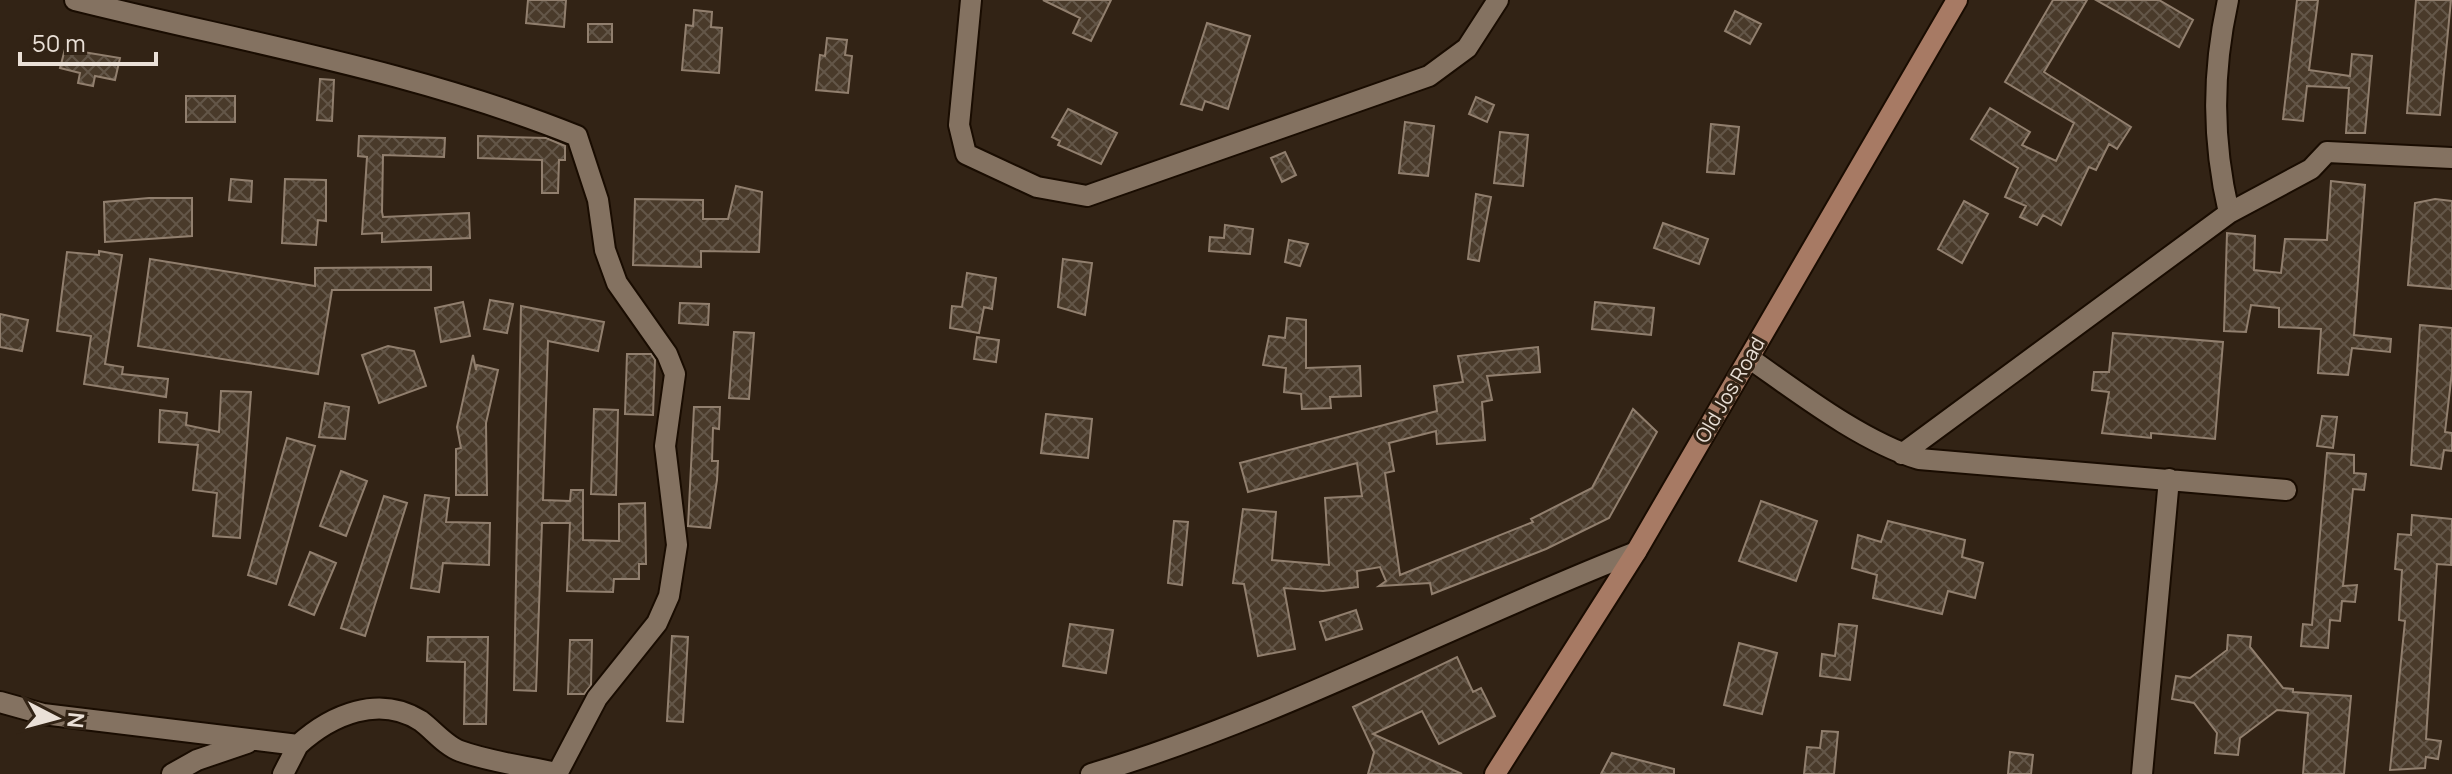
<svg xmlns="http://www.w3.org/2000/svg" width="2452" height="774" viewBox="0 0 2452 774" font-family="Manrope,sans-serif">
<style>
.building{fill:url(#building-cross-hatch);stroke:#917f6e;stroke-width:2}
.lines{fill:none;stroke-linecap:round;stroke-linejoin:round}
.street-casing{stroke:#190c01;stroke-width:24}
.secondary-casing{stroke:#190c01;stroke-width:24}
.street{stroke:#847261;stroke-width:20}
.secondary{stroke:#a77a64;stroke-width:20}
.labels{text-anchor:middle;stroke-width:6;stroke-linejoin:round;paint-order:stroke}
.street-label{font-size:20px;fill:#eae0d7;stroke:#322315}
</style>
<defs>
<pattern id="building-cross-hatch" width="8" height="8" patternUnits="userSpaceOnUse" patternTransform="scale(2)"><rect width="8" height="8" fill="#493a2a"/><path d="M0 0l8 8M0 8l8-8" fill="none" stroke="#635648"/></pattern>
</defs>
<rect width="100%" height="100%" fill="#322315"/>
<path class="building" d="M528 0H566L564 27 526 23Z
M1043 0H1111L1091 41 1073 33 1080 18Z
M2053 0H2087L2044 72 2131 127 2117 149 2109 144 2096 170 2089 167 2061 225 2043 215 2037 225 2020 217 2026 206 2005 197 2018 168 1971 139 1990 108 2030 132 2022 145 2056 161 2074 123 2005 82Z
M2096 0H2159L2193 20 2179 47Z
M2297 0H2318L2309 70 2350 76 2352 54 2372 56 2365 133H2346L2349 88 2307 86 2303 121 2283 119Z
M2416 0H2451L2440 115 2407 113Z
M694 10 712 12 711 27 722 28 719 73 682 70 686 25 693 26Z
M1735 11 1761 24 1750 44 1725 31Z
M1207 23 1250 36 1228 109 1205 101 1202 110 1181 104Z
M588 24H612V42H588Z
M827 38 847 40 845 55 852 56 848 93 816 90 820 55 825 56Z
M65 49 120 58 115 80 95 76 93 86 78 83 80 73 60 68Z
M320 79 334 80 332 121 317 120Z
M186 96H235V122H186Z
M1476 97 1494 105 1487 122 1469 114Z
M1068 109 1117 133 1101 164 1058 145 1060 141 1052 137Z
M1405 122 1434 126 1428 176 1399 173Z
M1711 124 1739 127 1734 174 1707 172Z
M1500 132 1528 135 1523 186 1494 183Z
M359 136 445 138 444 157 383 155 382 212 383 217 469 213 470 238 382 242V233L362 234 367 157 358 156Z
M478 136 546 138 565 146V160H559L558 193H542V160L478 158Z
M1285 152 1296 175 1282 182 1271 158Z
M231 179 252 181 251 202 229 200Z
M285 179 326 180V221L318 220 316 245 282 243Z
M2331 181 2365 185 2354 335 2391 339 2390 352 2352 348 2348 375 2318 373 2321 329 2279 327V308L2251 305 2246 332 2224 331 2227 233 2255 236 2254 270 2281 273 2285 239 2327 240Z
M736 186 762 192 759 252 701 251V267L633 265 635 199 703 200V219H728Z
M1476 194 1491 197 1479 261 1468 259Z
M149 198H192V236L105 242 104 202Z
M2435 199 2452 201V289L2408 285 2415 203Z
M1964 201 1988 214 1962 263 1938 249Z
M1663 223 1708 239 1699 264 1654 248Z
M1225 225 1253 229 1250 254 1209 251 1210 237 1224 238Z
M1289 240 1308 244 1300 266 1285 262Z
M99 251 122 255 105 364 123 367 122 374 168 379 166 397 84 384 91 336 57 331 67 252 99 255Z
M150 259 315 286V268L431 267V290H332L318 374 138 346Z
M1063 259 1092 263 1085 315 1058 307Z
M967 273 996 278 992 309 984 307 979 333 950 328 952 306 962 307Z
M490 300 513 304 507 333 484 329Z
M463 302 470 336 441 342 435 308Z
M1595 302 1654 308 1651 335 1592 329Z
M680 303 709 304 708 325 679 323Z
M521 306 604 322 598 351 548 341 543 500 570 501 571 490H583V540L619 541V504L645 503 646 564H639V579H614L613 592 567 591 570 523H542L536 691 514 690Z
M0 314 28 320 22 351 0 347Z
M1287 318 1306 320V368L1360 366 1361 396 1330 397 1331 408 1302 409 1301 394 1284 392 1286 368 1263 365 1269 336 1285 338Z
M2420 325 2452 328V372L2445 432 2452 433V451L2444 450 2441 469 2411 465Z
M734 332 754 333 749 399 729 398Z
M2113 333 2223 342 2215 439 2151 433V438L2102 433 2109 392 2092 390 2094 372H2109Z
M977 337 999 340 996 362 974 359Z
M388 346 414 351 426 386 379 403 362 355Z
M1538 347 1540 372 1487 376 1492 400 1482 402 1485 440 1437 444 1436 431 1389 443 1394 471 1385 473 1400 575 1533 522 1531 519 1592 488 1633 409 1657 432 1609 518 1546 549 1432 594 1430 583 1379 586 1386 581 1380 567 1357 571 1358 587 1323 591 1284 588 1295 649 1258 656 1244 584 1233 583 1243 509 1276 512 1272 560 1329 565 1325 498 1362 496 1357 463 1248 492 1240 463 1437 411 1434 386 1463 382 1458 356Z
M627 354H651L655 360 653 415 625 414Z
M473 355 476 370 477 365 498 370 486 423 487 495H456V449L461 448 457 427Z
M221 391 251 392 240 538 213 536 217 493 193 490 198 445 159 442 160 410 187 413 186 425 219 432Z
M325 403 349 407 345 439 319 437Z
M694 407H720L719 429 713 428 712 461H718L717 480 710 528 688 526Z
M594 409 618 410 616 495 591 494Z
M1046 414 1092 419 1088 458 1041 453Z
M2322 416 2337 417 2333 448 2317 446Z
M287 438 315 446 276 584 248 575Z
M2327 453 2354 455V473L2366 474 2364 490 2353 489 2343 586 2357 585 2355 602 2342 601 2340 621 2330 620 2328 648 2301 646 2303 624 2312 625Z
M341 471 367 481 346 536 320 526Z
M425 495 449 498 446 522 490 523 489 565 443 563 439 592 411 588Z
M384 496 407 503 365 636 341 628Z
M1761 501 1817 521 1796 581 1739 561Z
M2412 515 2452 519 2451 565 2437 564 2426 739 2441 741 2438 759 2426 757 2425 768 2390 770 2405 621 2399 620 2402 570 2395 569 2398 534 2411 535Z
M1174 521 1188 522 1182 585 1168 583Z
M1888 521 1965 540 1962 557 1983 563 1975 598 1948 591 1942 614 1873 598 1877 575 1852 568 1858 535 1881 542Z
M310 552 336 563 314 615 289 605Z
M1356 610 1362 629 1326 640 1320 622Z
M1070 624 1113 630 1106 673 1063 666Z
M1839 624 1857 626 1850 680 1820 676 1822 654 1835 656Z
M2228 635 2251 637 2250 647 2283 688 2293 689V692L2351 696 2344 774H2303L2308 713 2277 710 2240 738 2238 755 2215 753 2217 733 2194 703 2172 699 2176 676 2190 678 2227 650Z
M672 636 688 637 683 722 667 721Z
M428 637H488L486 724H464L465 662 427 661Z
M570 640H592L591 685 584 694H568Z
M1739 643 1777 653 1762 714 1724 705Z
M1457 657 1473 692 1481 688 1495 716 1439 744 1422 711 1373 734 1462 774H1368L1374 752 1353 707Z
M1822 731 1838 732 1834 774H1804L1807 747 1820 748Z
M2010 752 2033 755 2031 774H2008Z
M1612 753 1674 769V774H1601Z"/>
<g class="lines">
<g class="street-casing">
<path id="street" d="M75 0C243 42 416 71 577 136L598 200 605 250 617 283 667 354 675 374 665 446 677 545 669 596 657 623 597 698 557 774
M971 0 959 125 966 154 1037 187 1087 196 1429 76 1467 48 1498 0
M2228 0C2212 73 2212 140 2229 213
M1749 358C1799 393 1861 441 1919 459L2286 490
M1902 454 2229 213 2311 169 2327 152 2452 158
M0 702 43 714 298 745 283 774
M298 745C331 715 379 694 421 721 433 730 446 746 460 751 490 762 525 766 556 773
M172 774 197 760 247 743
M1091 774C1279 718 1454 623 1636 552
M2142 774 2169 479"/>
</g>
<g class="secondary-casing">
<path id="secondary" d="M1495 774 1636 552 1957 0"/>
</g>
<use href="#street" class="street"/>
<use href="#secondary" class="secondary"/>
</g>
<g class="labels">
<g class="street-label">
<text transform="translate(1730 390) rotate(-60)" y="7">Old Jos Road</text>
</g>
</g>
<g transform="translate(56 718) rotate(96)" stroke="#322315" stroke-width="6" paint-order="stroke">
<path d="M0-6L14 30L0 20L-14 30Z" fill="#eae0d7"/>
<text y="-12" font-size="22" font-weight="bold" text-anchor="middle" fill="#eae0d7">N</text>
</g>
<path d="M20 52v12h136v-12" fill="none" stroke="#eae0d7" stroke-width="4"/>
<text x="32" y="52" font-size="24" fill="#eae0d7" stroke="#322315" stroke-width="6" paint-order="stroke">50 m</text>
</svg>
